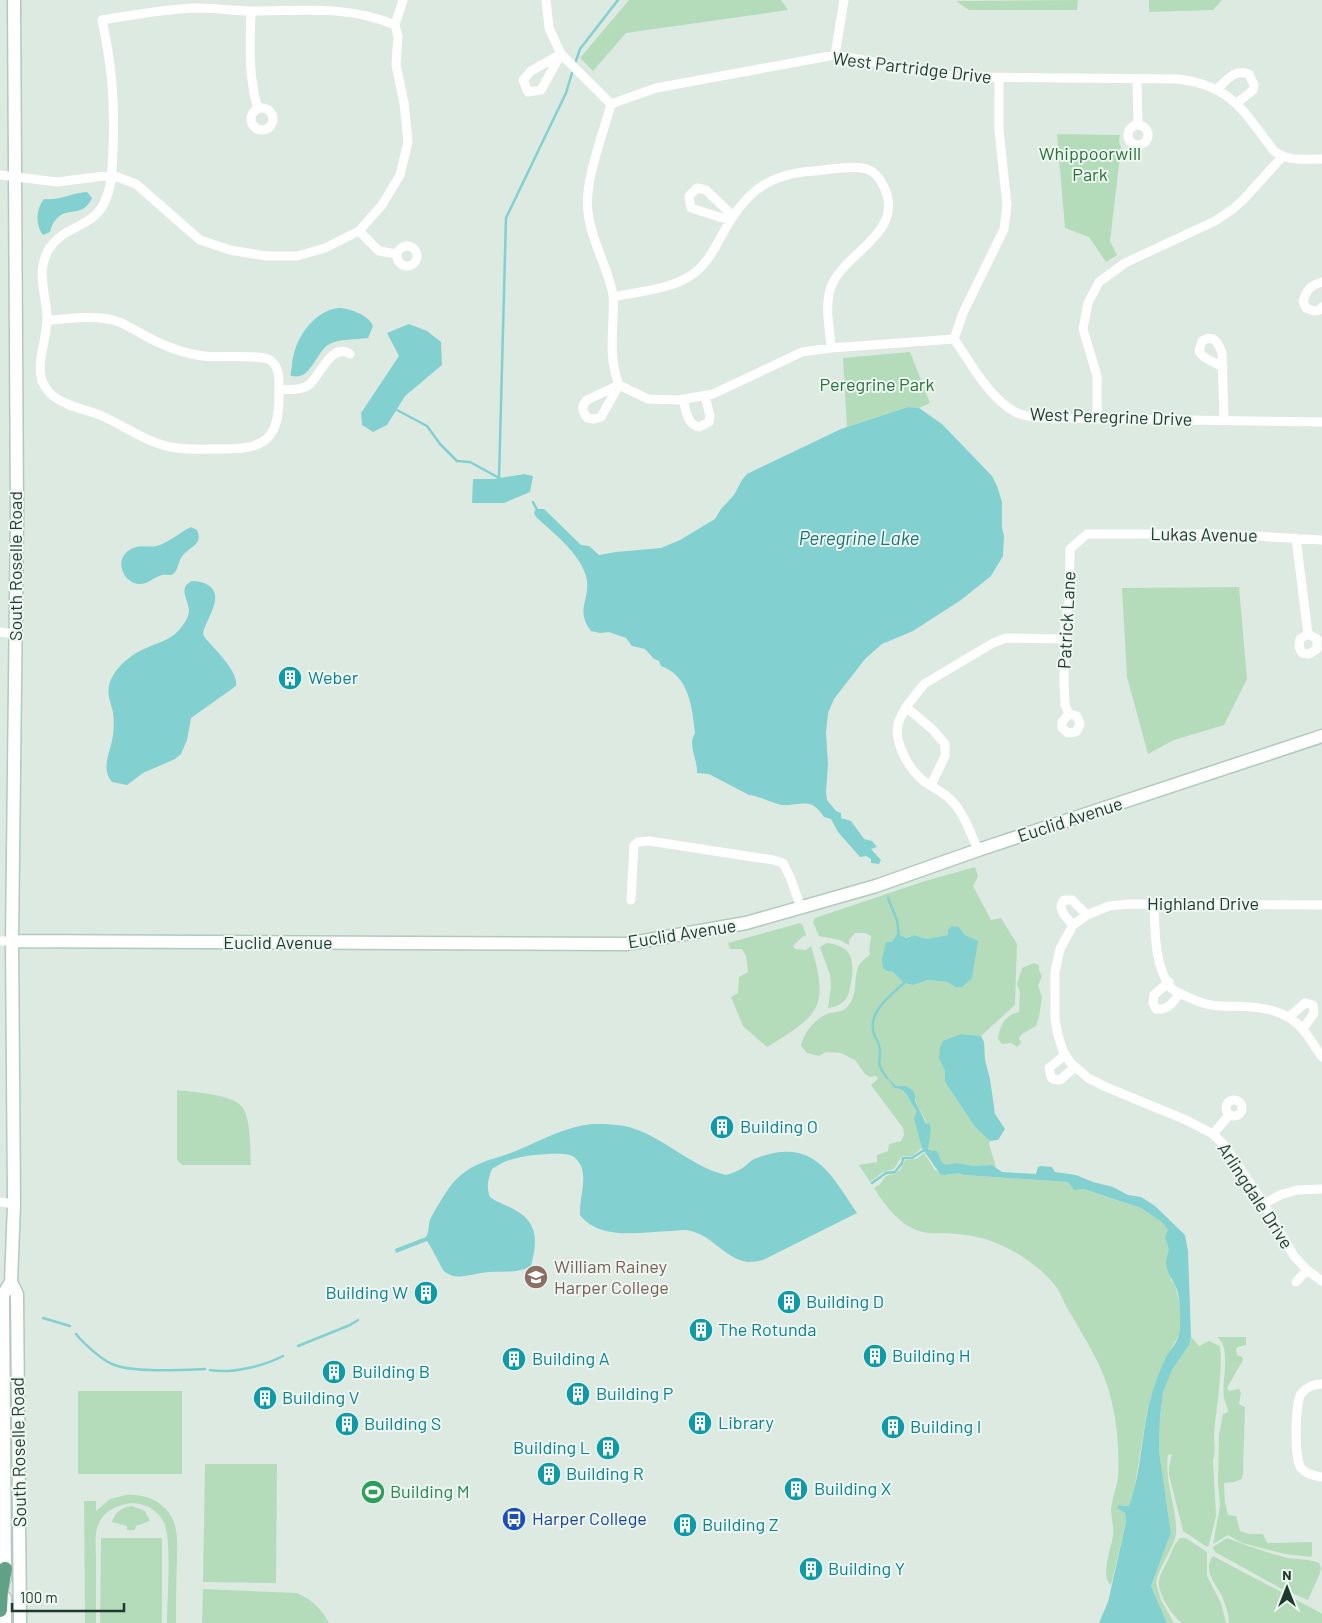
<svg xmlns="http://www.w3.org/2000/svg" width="1322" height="1623" viewBox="0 0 1322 1623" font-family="Barlow,sans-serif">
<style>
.green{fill:#b5dcba;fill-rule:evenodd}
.water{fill:#83d0d1}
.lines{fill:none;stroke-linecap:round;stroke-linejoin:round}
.stream{stroke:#83d0d1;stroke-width:2.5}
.secondary-casing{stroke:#b0cabd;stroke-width:15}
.primary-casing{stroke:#bcc4c0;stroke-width:16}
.minor{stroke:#fff;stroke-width:9}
.secondary{stroke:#fff;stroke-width:12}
.primary{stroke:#60a187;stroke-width:14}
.labels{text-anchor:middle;stroke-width:4;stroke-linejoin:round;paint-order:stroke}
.street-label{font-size:18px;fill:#1f392e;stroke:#eef6f1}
.park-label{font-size:18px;fill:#28713a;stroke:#eef6f1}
.culture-label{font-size:18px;fill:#0d838f;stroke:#eef6f1;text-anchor:start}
.education-label{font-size:18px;fill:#785e54;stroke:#eef6f1;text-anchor:start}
.leisure-label{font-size:18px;fill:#27864d;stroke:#eef6f1;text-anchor:start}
.transit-label{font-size:18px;fill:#164399;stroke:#eef6f1;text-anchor:start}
.water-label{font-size:19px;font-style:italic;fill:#187476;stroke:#eef6f1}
</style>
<rect width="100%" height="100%" fill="#ddeae2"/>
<path class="green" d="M629 0H781L788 10 626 33 593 71 580 58Z
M1078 0 1077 10H969L956 1Z
M1149 0H1222L1213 10 1149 12Z
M1057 134 1120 135 1119 141 1121 148 1110 241 1117 255 1106 262 1089 237 1065 228Z
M910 352 930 403 919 408 908 407 847 427 843 358Z
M1239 587 1247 679 1224 725 1174 740 1148 754 1127 677 1122 588Z
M975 867 978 876 973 886 991 920 1001 918 1017 944 1015 1005 981 1036 961 1034 939 1059 945 1071V1082L975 1127 990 1141 989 1144 996 1167C988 1164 983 1167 975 1166 964 1165 958 1164 946 1165L928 1150C927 1142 928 1133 927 1125 924 1114 915 1106 915 1095L908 1087 900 1085 894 1088C908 1089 909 1103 917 1111V1116L922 1148 912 1156H902L894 1169 883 1172 870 1182 859 1165 877 1162V1155L888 1151 889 1144 901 1141 904 1135 903 1128 871 1085 878 1079 876 1076 870 1077 865 1074 855 1060 841 1053 826 1052 819 1056 807 1053 801 1046C803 1033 815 1019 827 1014 832 1012 842 1012 845 1009 860 996 852 980 859 965 861 961 867 958 870 954 868 948 871 943 871 936L865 933H855L849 940V945L840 940 819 936 813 922 815 918 925 881ZM959 927 965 935 962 987H955L947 982 928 980 913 985 904 983 893 972 887 971 892 942 914 935 927 939 948 935Z
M800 923 803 926 806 935 802 937 793 946 795 949 806 950 811 946C830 1008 819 1015 767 1047L743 1026 731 997 738 993 739 977 748 972 746 956 742 949H730L728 943Z
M827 943C849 946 854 956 852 976 851 984 850 993 846 999 841 1005 835 1007 828 1008L831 987 830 975 820 947Z
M1034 963 1039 965V970L1042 976 1038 986 1042 997 1039 1017 1036 1026 1022 1034 1019 1038 1021 1043 1017 1047 1011 1043 1002 1044 998 1039C1000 1025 1005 1015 1019 1012L1020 992 1017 984 1022 968Z
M177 1090C193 1092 234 1094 243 1108 251 1120 250 1150 251 1165H182L177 1160Z
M924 1153 935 1170 946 1175 958 1173 964 1175 1068 1182 1071 1185 1079 1188 1141 1208 1163 1223 1169 1230 1165 1237 1169 1250 1171 1280 1175 1285 1181 1310 1179 1335 1167 1356 1151 1397 1146 1417 1134 1491 1129 1506 1118 1505 1117 1507 1125 1513 1126 1522 1111 1585C1100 1577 1111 1548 1113 1536 1114 1527 1111 1518 1111 1509 1112 1498 1117 1487 1118 1476 1120 1440 1115 1398 1099 1365 1089 1344 1077 1325 1066 1306 1062 1298 1059 1289 1053 1283 1037 1264 1013 1249 991 1241 977 1236 961 1234 946 1233 939 1233 931 1234 923 1232 901 1227 886 1207 874 1188L880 1184 886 1176 896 1173 900 1170 905 1160 916 1159Z
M1191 1337 1199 1346 1209 1341 1220 1346C1223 1376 1216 1406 1214 1436 1214 1444 1216 1452 1213 1460L1216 1516 1209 1545 1207 1547 1183 1531 1169 1475V1467L1172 1454 1168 1455C1164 1482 1177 1506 1176 1532 1176 1545 1158 1568 1156 1583L1161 1600 1174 1623H1167L1151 1586 1171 1533 1159 1451 1160 1418 1163 1391 1172 1370 1189 1345Z
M1217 1337H1246V1345L1238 1347 1236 1349 1237 1355 1242 1357 1243 1360 1227 1388 1229 1391 1239 1389 1241 1393 1239 1404 1245 1407 1243 1474 1242 1479 1234 1482 1224 1483 1225 1502 1228 1515 1236 1516 1240 1531 1249 1534H1263L1267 1543 1312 1542V1555L1311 1557 1285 1554 1242 1543 1228 1535 1213 1544 1220 1506 1218 1483 1219 1434 1223 1414 1228 1412C1228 1406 1225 1403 1224 1398 1221 1381 1232 1348 1217 1337Z
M78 1391H182V1474H78Z
M205 1464H277L276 1583 203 1582Z
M126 1495C147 1493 169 1504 175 1525 178 1537 177 1549 177 1560 176 1581 176 1602 176 1623H167C167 1602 172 1539 164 1523 158 1509 141 1501 126 1504 115 1506 103 1513 99 1523 94 1533 96 1547 96 1558 96 1579 96 1601 96 1623H85L84 1501H96V1511L110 1499Z
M132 1506 145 1511 150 1521 136 1526 135 1530H127V1526L112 1522C115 1512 122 1507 132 1506Z
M101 1538H162V1623H100Z
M1180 1538H1186L1207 1552V1576L1221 1603 1226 1623H1182C1172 1616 1157 1593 1159 1580 1160 1574 1164 1568 1167 1562 1171 1554 1173 1545 1180 1538Z
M1227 1538C1246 1545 1264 1552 1284 1557 1295 1560 1308 1558 1319 1563L1321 1568 1320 1573 1308 1600 1282 1589 1215 1552 1213 1547Z
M1213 1556 1321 1613 1322 1614V1623H1229C1229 1614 1225 1604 1222 1596 1216 1584 1202 1570 1213 1556Z
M203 1589 297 1593C311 1599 322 1609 329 1623H202Z"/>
<path class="water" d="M87 192 92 198C81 223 60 199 50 232L43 235C35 225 36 209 44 199 59 201 71 193 87 192Z
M338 308C349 308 369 315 373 326L368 338C356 340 339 338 328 345 318 351 311 375 299 376 297 377 294 376 291 376 290 372 292 369 292 365 294 340 312 312 338 308Z
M409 324 427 331 441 342 442 365 405 396 387 425 373 432 362 425 361 413 399 356 387 333Z
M908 407 919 408 942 424 992 476 997 486 1002 502V528L1004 536 1003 556 991 576 961 600 913 631 882 644 865 659 834 699 828 713 826 733 828 764 826 793 827 800 836 811 841 813V818L851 821 864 839 872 841 877 847 871 849 881 860 879 864 871 863V859L866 856 860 857 838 832 831 819 824 817C821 812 816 806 810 804 801 802 791 806 782 805 771 803 760 796 749 795L709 774 697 773C698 759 687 746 695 733 692 706 689 676 661 666L659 661 654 659 645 649 632 646 626 638 609 632 600 633 591 631C574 609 592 598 586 576 579 552 553 533 536 517L534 513 536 509H544L581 545 589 546 599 555 616 552 661 548 680 540 715 519 721 509 734 495 742 480 747 474 841 429Z
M524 474 533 476 530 492 504 503H472L473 479H494Z
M191 527 197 530C203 544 192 546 184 554 178 559 179 570 173 574 170 576 165 574 162 575 154 577 148 584 140 584 124 584 114 561 128 551 139 543 146 548 157 546 170 542 180 532 191 527Z
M192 581C198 581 203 582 208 585 226 597 205 619 203 634L205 638C214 648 239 672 236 686L191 718 187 740 181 754 175 759 143 773 127 785 112 782C100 768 111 752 113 735 114 728 114 720 113 712 111 703 107 696 109 686 112 670 130 655 144 649 156 643 169 641 178 631 183 626 188 619 189 611 189 600 177 588 192 581Z
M952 926 959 927 965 935 978 941 972 978 962 987H955L947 982 928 980 913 985 904 983 893 972 887 971 883 968 882 959 886 942H892L897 934 906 938 914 935 927 939 948 935V930Z
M961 1034 981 1036 984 1042 985 1060 990 1079 995 1114 1005 1129 998 1140 990 1141 975 1127 945 1082V1071L939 1059 940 1047 943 1041Z
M886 1076 896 1086C903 1084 913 1087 915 1095 916 1100 914 1098 916 1103 919 1109 923 1117 926 1124L929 1123 931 1128 928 1150 937 1151 941 1161 946 1165 956 1163 974 1166 992 1165 1002 1172 1036 1174 1038 1167 1041 1166 1052 1167 1055 1172 1076 1175 1093 1182 1113 1187 1128 1195 1141 1197 1155 1206 1185 1235 1188 1251 1191 1337 1189 1345 1172 1370 1163 1392 1160 1418 1159 1451 1171 1533 1151 1586 1167 1623H1099L1108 1602 1126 1522 1125 1513 1117 1508 1118 1505 1129 1506C1142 1471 1141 1433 1151 1397 1155 1383 1160 1370 1166 1357 1170 1350 1178 1342 1179 1334 1181 1322 1181 1296 1175 1285 1167 1270 1163 1266 1169 1250L1165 1237 1168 1230 1163 1223 1141 1208 1083 1189 1074 1190 1068 1182 964 1175C954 1171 949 1177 940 1174L922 1148 914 1118 917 1111C909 1103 908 1088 894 1088Z
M592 1124C607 1124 621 1124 635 1129 667 1140 692 1167 726 1175 733 1173 738 1171 744 1167 748 1164 752 1159 757 1158 813 1137 830 1173 857 1213L763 1260C759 1261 753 1262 748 1262 725 1259 713 1236 691 1231 685 1229 677 1231 671 1231 641 1232 600 1241 580 1215 579 1200 586 1184 582 1169 581 1164 576 1157 570 1155 556 1152 526 1155 513 1159 505 1161 499 1165 492 1169 488 1179 486 1187 490 1197 498 1203 507 1205 515 1210 539 1223 537 1242 531 1266 515 1275 499 1270 481 1273 473 1274 463 1278 454 1276 452 1276 446 1273 444 1271 442 1269 431 1246 427 1241L396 1253 395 1249 426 1237C429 1233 428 1227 430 1220 433 1213 447 1190 452 1184 472 1161 491 1161 516 1151 542 1140 564 1127 592 1124Z"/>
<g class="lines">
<path class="stream" d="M576 61 580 49 618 0
M397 410 427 426 440 444 457 461 470 462 501 479
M499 478 506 218 566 93 572 73
M533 502 537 510
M888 898 897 920 899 937
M887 1078C873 1059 883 1062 879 1045 878 1041 875 1038 874 1034 867 1012 890 996 904 983V980
M872 1183 886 1173 895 1172 902 1163 903 1158H912L924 1150
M43 1318 70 1326
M76 1334C83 1343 102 1360 112 1364 132 1373 183 1370 205 1369
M298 1346 350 1325 358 1320
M210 1370C231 1374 264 1366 283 1356"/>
<g class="secondary-casing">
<path id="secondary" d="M14 0 17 514 12 941 14 1204 11 1282 17 1294 20 1623
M12 941 626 944 746 923 876 886 978 850 1322 736
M5 1578 3 1295 11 1282
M5 1598V1623"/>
</g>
<g class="primary-casing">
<path id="primary" d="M0 1610 1 1590 5 1569"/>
</g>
<path class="minor" d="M546 0 549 28 561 54 611 104
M251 11C250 44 248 76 258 109
M395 25 403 0
M561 54 541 90 528 92 523 80 531 71Z
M835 55 844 0
M1137 79 1138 125
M1217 89C1227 80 1234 69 1249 74L1254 85 1253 90 1237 103
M611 104 656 88 835 55 956 77 1178 79C1233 86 1243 111 1274 151 1288 162 1305 159 1322 159
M611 104C603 135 584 181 588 212 591 241 608 267 613 295 614 302 613 311 613 318 612 343 610 361 619 385
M251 119a11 11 0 1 1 22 0a11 11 0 1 1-22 0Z
M1128 135a10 10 0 1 1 20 0a10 10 0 1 1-20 0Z
M0 175 57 182 112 175 136 184 200 240 230 250 266 256H297L325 248 359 231 382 205 400 175 408 142 404 103 396 65 398 36 395 25
M729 220 691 208 689 196 697 188 706 190 732 215
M359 231 379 251 397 254
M397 256a10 10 0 1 1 20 0a10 10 0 1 1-20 0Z
M1322 282C1310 285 1307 290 1303 301L1306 308 1314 311 1320 310 1322 307
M614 297C636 292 671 289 690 276 706 266 713 251 722 235 744 194 766 174 813 171 827 170 856 164 869 170 875 172 881 181 884 187 906 233 843 253 831 287 824 306 830 328 831 348
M47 320C70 319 97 314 119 322 127 325 133 329 140 333 159 344 181 353 203 356 218 358 260 354 270 360 280 367 279 379 279 391 280 438 267 450 220 449 206 449 191 450 177 448 150 445 127 427 102 416 86 409 67 407 53 396 48 392 45 387 42 381 36 361 47 339 47 319 47 295 35 272 49 249 66 222 96 230 107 196 113 181 112 164 113 149 115 102 112 66 102 20 133 15 164 9 196 8 215 8 234 11 253 11 302 11 348 5 395 25
M954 339 963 313 1004 229 1007 205 999 130V78
M1223 368C1212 359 1206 362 1199 351L1202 341C1214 334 1218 342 1222 353L1224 420
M619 385 648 399 679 400 713 394 802 352 831 348 954 339C971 363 988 397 1015 412 1023 416 1033 417 1042 418L1322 422
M619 385 601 417 594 419 587 418C582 411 581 406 587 400Z
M279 390C289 389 302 391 310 384 320 375 332 342 350 354
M683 399C686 410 687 425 699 427L709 422 710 416 705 396
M1097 419V376L1083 329 1088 303 1099 282 1125 263 1215 221 1233 209 1243 200 1282 157
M1296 538 1308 634 1300 639 1299 647 1302 653 1309 654 1317 649V639L1308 634
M0 632 15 634
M906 707 924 684 993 643 1006 638 1064 639
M1069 714 1077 716 1080 724 1076 732 1068 733 1062 728V722L1069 714 1065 705 1064 683 1065 625 1069 601 1070 549 1087 534H1221L1322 540
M931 785 945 756V744L932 729 906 707C903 713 899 719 898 725 894 744 910 771 925 782 935 789 945 793 953 802 965 816 971 834 978 850
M631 900 634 845 638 842 649 841 773 860 783 863 790 877 801 908
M1154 904C1155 930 1154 966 1171 988 1175 992 1183 995 1188 997 1198 1002 1210 1006 1221 1006 1244 1007 1267 1005 1288 1017 1304 1026 1312 1043 1322 1057
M1322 905 1129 904 1109 906 1087 915 1073 925 1060 949 1055 972V1019L1058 1035 1063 1051 1070 1062 1088 1078 1106 1087 1186 1120 1213 1134 1224 1145 1264 1204 1294 1256 1307 1270 1322 1281
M1073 925C1067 918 1056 909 1064 900H1072L1087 915
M0 941H12
M1169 982 1154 995 1153 1003 1156 1009C1168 1011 1173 1002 1180 993
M1289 1017 1305 1003 1313 1005 1314 1013 1303 1029
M1065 1055 1049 1068 1051 1077 1053 1079 1060 1080 1075 1067
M1226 1108a8 8 0 1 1 16 0a8 8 0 1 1-16 0Z
M1213 1134 1229 1115
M0 1202 14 1204
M1264 1204 1280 1195 1297 1190 1322 1189
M1296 1282 1307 1270
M1322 1384C1314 1384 1306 1387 1301 1394 1295 1403 1294 1459 1301 1468 1306 1474 1314 1476 1322 1477"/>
<use href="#secondary" class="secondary"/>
<use href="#primary" class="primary"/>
</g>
<defs>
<g id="building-disc" transform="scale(1.25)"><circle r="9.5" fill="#0f9aa8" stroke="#eef6f1"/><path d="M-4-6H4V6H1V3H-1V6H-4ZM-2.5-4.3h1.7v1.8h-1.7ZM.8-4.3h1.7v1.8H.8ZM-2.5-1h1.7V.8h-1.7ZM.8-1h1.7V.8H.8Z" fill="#fff"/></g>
<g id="university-disc" transform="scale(1.25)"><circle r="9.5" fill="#8d6e63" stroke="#eef6f1"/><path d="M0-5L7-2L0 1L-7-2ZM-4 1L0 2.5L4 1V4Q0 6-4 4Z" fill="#fff"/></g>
<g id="stadium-disc" transform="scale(1.25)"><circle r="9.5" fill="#2e9e5b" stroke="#eef6f1"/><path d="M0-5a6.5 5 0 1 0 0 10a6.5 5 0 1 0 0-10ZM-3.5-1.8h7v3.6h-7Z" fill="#fff"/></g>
<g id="bus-disc" transform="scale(1.25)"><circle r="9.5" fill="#1a4fb4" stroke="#eef6f1"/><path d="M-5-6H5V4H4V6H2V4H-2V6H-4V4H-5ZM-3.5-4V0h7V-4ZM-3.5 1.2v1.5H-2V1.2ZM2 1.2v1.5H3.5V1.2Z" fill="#fff"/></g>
</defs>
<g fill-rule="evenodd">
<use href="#building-disc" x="290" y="678"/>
<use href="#building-disc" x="722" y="1127"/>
<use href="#university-disc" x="536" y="1277"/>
<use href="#building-disc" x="426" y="1293"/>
<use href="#building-disc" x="789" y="1302"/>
<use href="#building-disc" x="701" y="1330"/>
<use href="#building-disc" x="875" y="1356"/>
<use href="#building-disc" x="514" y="1359"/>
<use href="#building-disc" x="334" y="1372"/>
<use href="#building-disc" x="578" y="1394"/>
<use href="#building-disc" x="265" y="1398"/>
<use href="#building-disc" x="700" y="1423"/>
<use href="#building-disc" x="347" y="1424"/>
<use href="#building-disc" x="893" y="1427"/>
<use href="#building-disc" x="608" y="1448"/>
<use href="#building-disc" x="549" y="1474"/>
<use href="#building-disc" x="796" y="1489"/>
<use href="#stadium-disc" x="373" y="1492"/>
<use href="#bus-disc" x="514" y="1519"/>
<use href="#building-disc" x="685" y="1525"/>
<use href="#building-disc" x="811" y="1569"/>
</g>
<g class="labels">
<g class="street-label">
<text transform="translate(912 68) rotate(7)" y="6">West Partridge Drive</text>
<text transform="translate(1111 417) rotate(2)" y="6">West Peregrine Drive</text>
<text transform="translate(1204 535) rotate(1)" y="6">Lukas Avenue</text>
<text transform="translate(16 566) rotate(-90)" y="6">South Roselle Road</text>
<text transform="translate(1067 620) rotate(-87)" y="6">Patrick Lane</text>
<text transform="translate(1070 820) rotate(-18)" y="6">Euclid Avenue</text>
<text x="1203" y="910">Highland Drive</text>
<text transform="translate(682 934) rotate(-9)" y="6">Euclid Avenue</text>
<text x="278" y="949">Euclid Avenue</text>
<text transform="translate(1255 1196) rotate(57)" y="6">Arlingdale Drive</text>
<text transform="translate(19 1452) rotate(-91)" y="6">South Roselle Road</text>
</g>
<g class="park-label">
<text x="1090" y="160">Whippoorwill<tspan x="1090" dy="21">Park</tspan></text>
<text x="877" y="391">Peregrine Park</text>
</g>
<g class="culture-label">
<text x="308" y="684">Weber</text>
<text x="740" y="1133">Building O</text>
<text x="408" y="1299" text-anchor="end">Building W</text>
<text x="806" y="1308">Building D</text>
<text x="718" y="1336">The Rotunda</text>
<text x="892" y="1362">Building H</text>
<text x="532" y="1365">Building A</text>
<text x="352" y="1378">Building B</text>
<text x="596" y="1400">Building P</text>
<text x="282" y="1404">Building V</text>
<text x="718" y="1429">Library</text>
<text x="364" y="1430">Building S</text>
<text x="910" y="1433">Building I</text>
<text x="590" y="1454" text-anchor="end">Building L</text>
<text x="566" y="1480">Building R</text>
<text x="814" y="1495">Building X</text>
<text x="702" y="1531">Building Z</text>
<text x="828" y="1575">Building Y</text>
</g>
<g class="education-label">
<text x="554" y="1273">William Rainey<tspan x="554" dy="21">Harper College</tspan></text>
</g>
<g class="leisure-label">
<text x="390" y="1498">Building M</text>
</g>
<g class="transit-label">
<text x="532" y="1525">Harper College</text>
</g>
<g class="water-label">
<text x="859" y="545">Peregrine Lake</text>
</g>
</g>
<g transform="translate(1287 1588)" stroke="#eef6f1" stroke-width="4" paint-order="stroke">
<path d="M0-4L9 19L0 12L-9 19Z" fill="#1f392e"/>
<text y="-8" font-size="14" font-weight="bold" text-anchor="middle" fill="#1f392e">N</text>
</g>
<path d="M12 1603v8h112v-8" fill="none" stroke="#1f392e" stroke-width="2.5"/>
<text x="20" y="1603" font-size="15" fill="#1f392e" stroke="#eef6f1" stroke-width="4" paint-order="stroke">100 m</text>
</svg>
